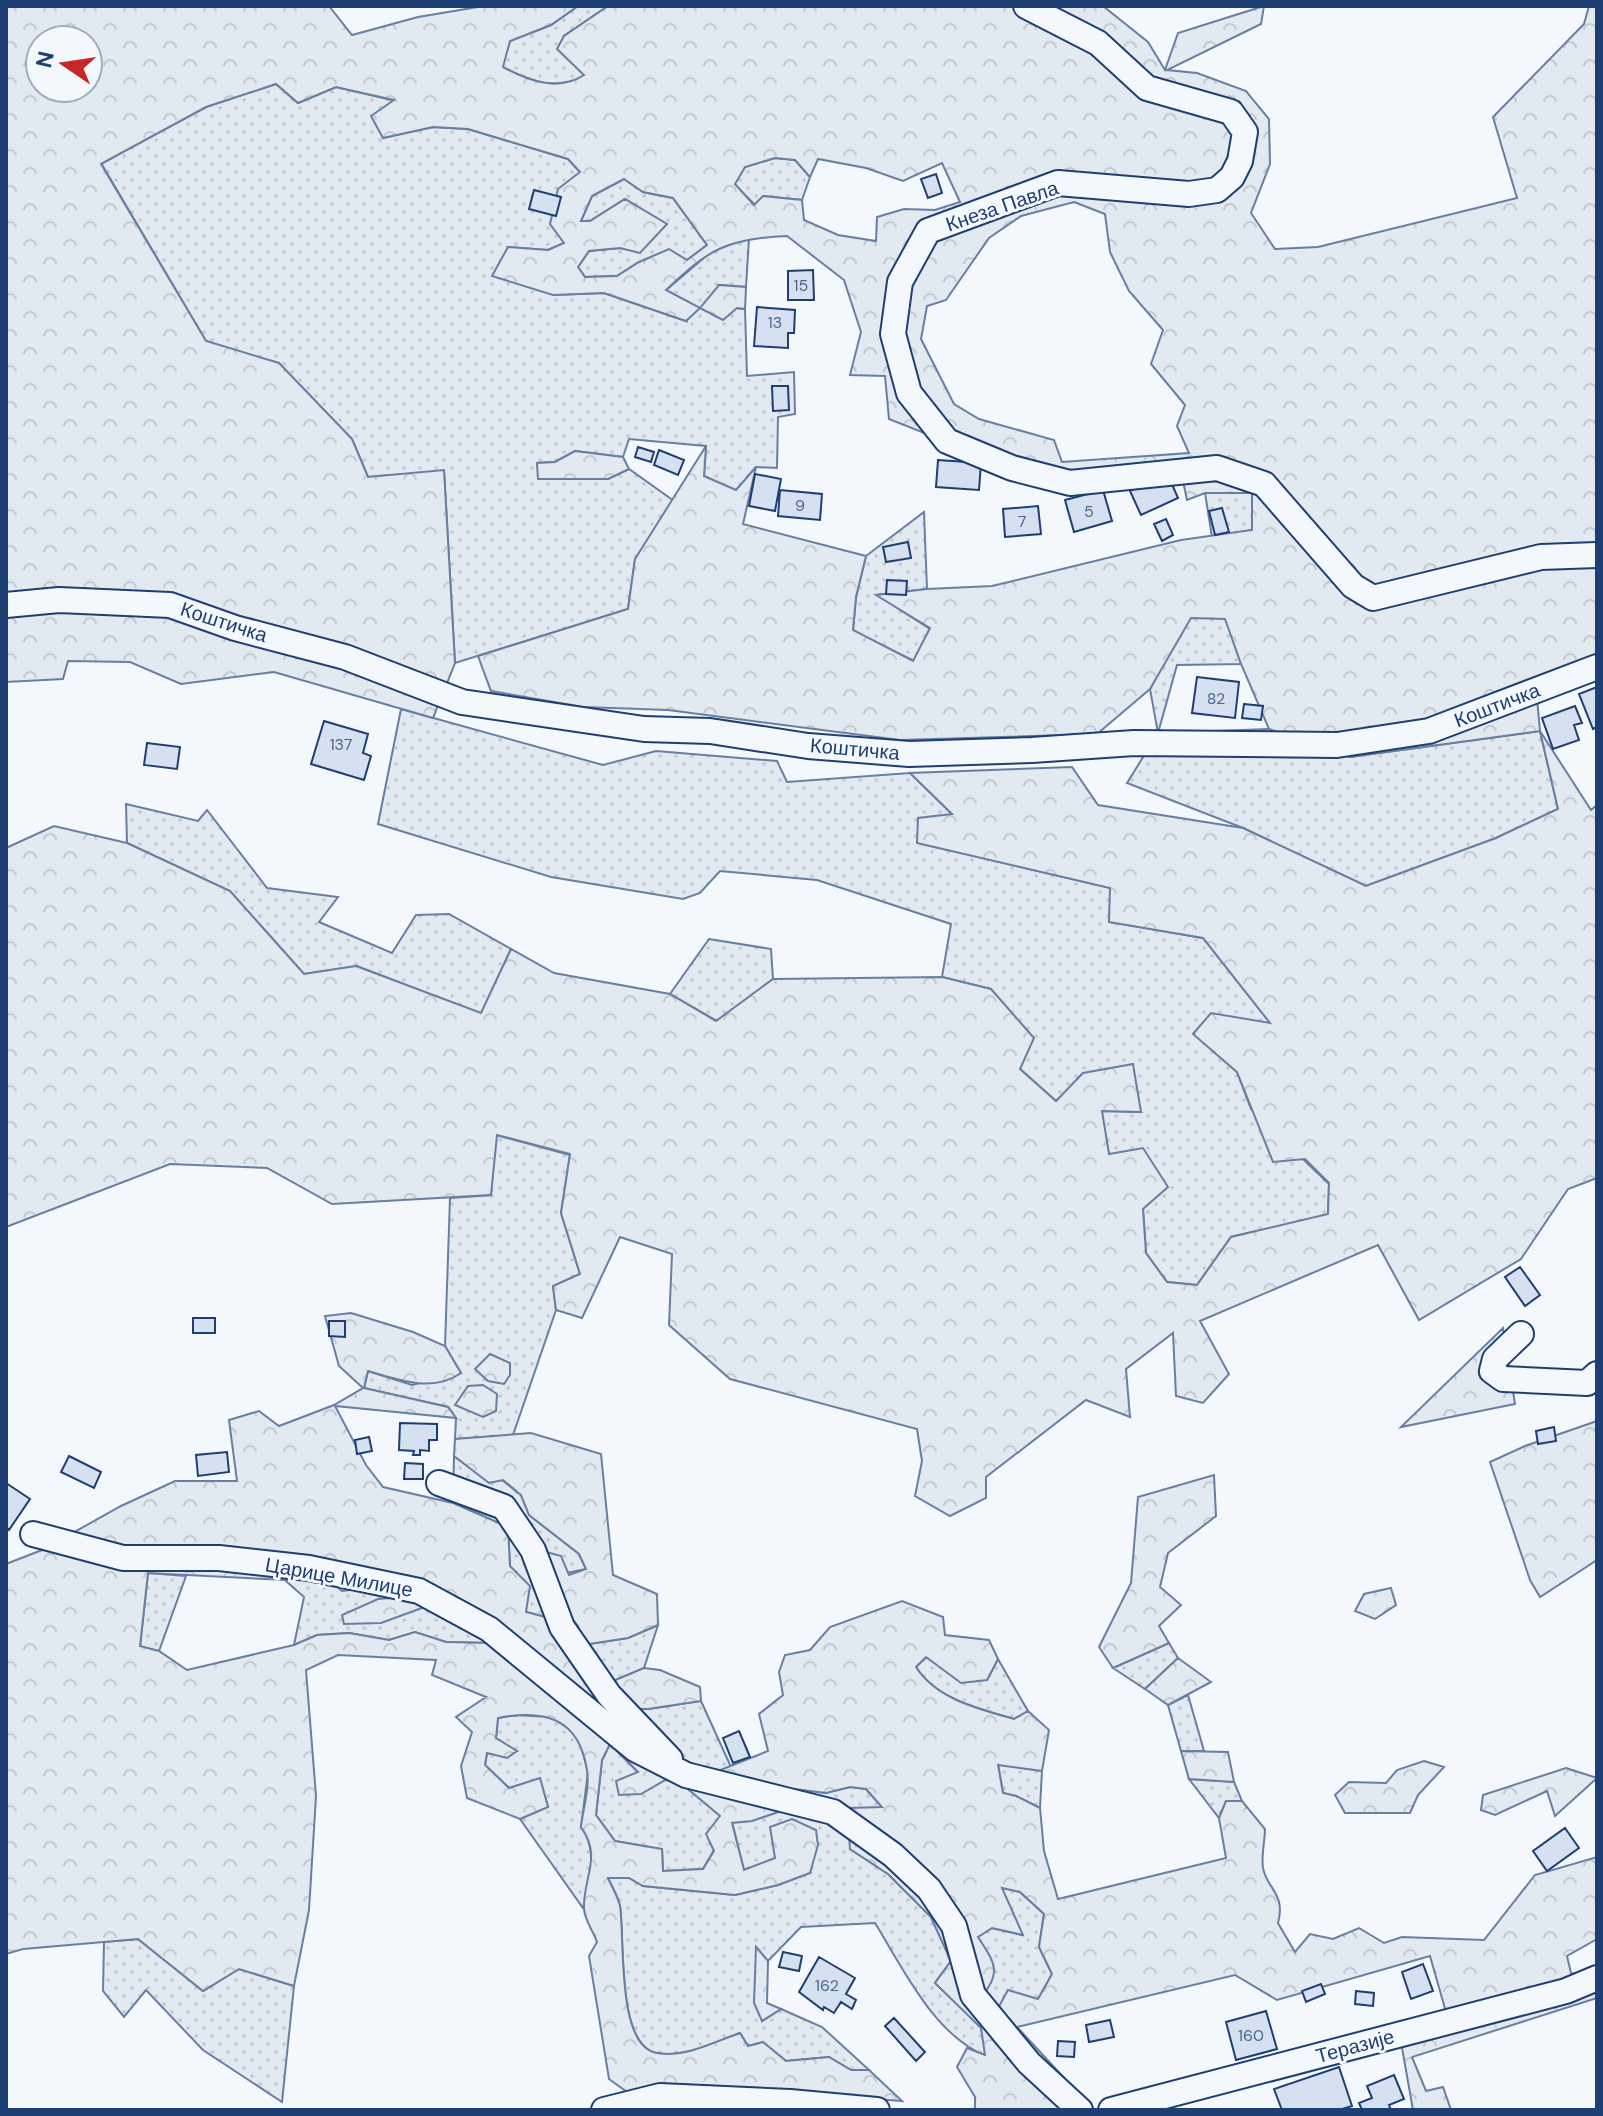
<svg xmlns="http://www.w3.org/2000/svg" width="1603" height="2116" viewBox="0 0 1603 2116" font-family="'DM Sans',sans-serif">
<style>
.grass{fill:url(#grass-dots);stroke:#687fa3;stroke-width:2}
.forest{fill:url(#forest-crowns);stroke:#687fa3;stroke-width:2;fill-rule:evenodd}
.building{fill:#d5e0f0;stroke:#1d3f73;stroke-width:2}
.lines{fill:none;stroke-linecap:round;stroke-linejoin:round}
.minor-casing{stroke:#1d3f73;stroke-width:28}
.minor{stroke:#f4f7fb;stroke-width:24}
.labels{text-anchor:middle;stroke-width:6;stroke-linejoin:round;paint-order:stroke}
.number-label{font-size:16px;fill:#4b6792}
.street-label{font-size:20px;fill:#1d3f73;stroke:#f4f7fb}
</style>
<defs>
<pattern id="grass-dots" width="8" height="8" patternUnits="userSpaceOnUse" patternTransform="scale(2)"><rect width="8" height="8" fill="#e3e9f0"/><path d="M2 2h.1M6 6h.1" fill="none" stroke="#c2c9d1" stroke-width="1.8" stroke-linecap="round"/></pattern>
<pattern id="forest-crowns" width="20" height="18" patternUnits="userSpaceOnUse" patternTransform="scale(2)"><rect width="20" height="18" fill="#e3e9f0"/><path d="M2 6a3 3 0 1 1 6 0M12 15a3 3 0 1 1 6 0" fill="none" stroke="#c2c9d1"/></pattern>
</defs>
<rect width="100%" height="100%" fill="#f4f7fb"/>
<path class="grass" d="M578 6H608L564 36 558 49 585 76C556 91 530 81 502 67L510 41 551 25Z
M276 84 298 103 336 87 396 101 383 138 433 127 468 129 568 159 580 172 564 243 548 250 508 247 553 295 604 293 686 321 665 291 712 251 749 238 746 287 719 285 737 308 745 309 747 376 794 372 795 414 778 417 777 468 756 467 736 491 704 476 706 446 629 439 623 457 575 451 555 462 537 463 539 479H608L629 469 674 501 635 559 628 609 455 663 444 471 368 477 352 439 279 364 206 341 101 163 206 107Z
M775 158 795 160 810 177 802 200 764 196 755 205 734 184 745 167Z
M624 179 643 192 673 198 707 245 687 260 639 262 617 276 585 277 578 267 589 251 620 248 640 252 666 225 625 199 590 221H581L592 196Z
M1205 493H1252V530L1212 537Z
M924 512 927 589 877 595 930 629 914 661 853 631 856 597 866 556Z
M1203 613 1226 619 1241 664 1177 665 1158 733 1269 729 1350 757 1540 731 1558 809 1496 838 1366 886 1243 828 1127 783 1158 733 1150 689 1184 621Z
M401 709 603 765 656 751 777 761 787 782 910 773 953 815 918 843 1111 888 1109 922 1203 938 1271 1024 1194 1034 1237 1072 1251 1109 1329 1184 1328 1215 1231 1237 1197 1285 1167 1282 1146 1253 1143 1209 1109 1155 1101 1111 1140 1112 1083 1073 1057 1102 1019 1068 991 989 942 977 951 924 817 880 720 871 700 893 683 899 551 877 378 824Z
M126 804 198 821 207 810 267 888 338 897 319 922 392 953 416 915 449 914 511 949 481 1014 357 966 304 974 230 891 127 843Z
M709 939 771 949 773 979 717 1021 670 994Z
M496 1135 570 1155 561 1213 580 1274 553 1286 556 1310 513 1435 455 1439 456 1418 448 1407 364 1388 368 1371 412 1385 461 1373 445 1346 450 1198 491 1195Z
M454 1456 489 1482 502 1480 521 1495 529 1515 579 1554 586 1569 538 1579 578 1625 526 1612 510 1566 508 1527 453 1503Z
M310 1563 411 1583 449 1598 488 1643 446 1642 415 1632 389 1640 349 1633 317 1635 294 1645 304 1597 286 1581Z
M148 1573 186 1576 159 1651 140 1647Z
M658 1625 644 1668 611 1682 589 1644 628 1638Z
M1169 1643 1178 1658 1145 1689 1113 1668Z
M926 1657 935 1663 987 1680 998 1659 1028 1711 1014 1719C979 1709 936 1699 916 1667Z
M1188 1695 1204 1751H1181L1168 1705Z
M701 1701 731 1767 684 1785 721 1816 714 1850 703 1869 663 1871 662 1849 615 1841 596 1815 602 1760 610 1744 638 1772 665 1780 608 1708 648 1709Z
M515 1715 551 1717 578 1735 588 1772 581 1827C599 1851 589 1881 583 1908L520 1819 548 1807 540 1779 509 1788 485 1765 487 1753 516 1751 496 1738 498 1718Z
M998 1764 1042 1771 1040 1808 1016 1796 1003 1793Z
M1189 1779 1234 1782 1242 1801H1226L1219 1818Z
M850 1787 866 1789 883 1808 850 1849 888 1874 931 1917 951 1961 935 1983 981 2027 986 2056C934 2035 903 1968 875 1923L801 1927 768 1961 757 1948 762 2021 781 2009 822 2027 869 2070H851L829 2057 786 2061 763 2042 748 2046 740 2033C714 2042 685 2058 657 2053 616 2046 625 1938 620 1906 618 1896 612 1887 608 1878H629L643 1886 735 1895 778 1885 810 1873 776 1858 744 1870 732 1822 752 1821 795 1789 825 1793Z
M1000 1887 1020 1892 1044 1914 1039 1947 1052 1974 1038 2000 997 2010 981 1997 977 1937 992 1928 1022 1935Z
M138 1939 203 1991 239 1969 294 1986 282 2102 203 2050 146 1990 124 2017 103 1991 104 1942Z"/>
<path class="forest" d="M6 6H329L352 35 418 17 484 6H578L551 25 510 41 503 67C529 81 558 92 584 75L557 49 564 36 608 6H1039L1049 12 1057 6H1103L1148 42 1165 70 1178 33 1264 6 1261 24 1167 70 1197 73 1246 91 1269 119 1270 164 1251 213 1275 249 1318 247 1517 198 1493 117 1584 24 1589 6H1597V658L1536 687 1540 731 1591 810 1597 805V1178L1568 1189 1521 1259 1419 1320 1378 1245 1200 1321 1229 1374 1203 1403 1176 1396 1173 1333 1126 1369 1130 1417 1086 1400 986 1477V1498L950 1516 915 1496 922 1461 917 1429 730 1379 669 1325 672 1254 620 1237 582 1318 556 1310 553 1286 580 1274 561 1213 570 1154 497 1135 491 1195 332 1204 267 1168 170 1164 6 1227V848L54 826 127 843 230 891 304 974 356 966 481 1013 511 949 554 973 670 994 716 1021 773 979 942 977 991 989 1034 1038 1020 1069 1056 1101 1083 1073 1133 1064 1141 1112 1102 1111 1109 1154 1143 1148 1168 1187 1143 1209 1146 1253 1167 1282 1197 1285 1231 1237 1328 1214 1329 1183 1305 1159 1273 1162 1237 1072 1193 1034 1211 1013 1270 1023 1203 938 1109 922 1110 888 917 843 918 818 952 814 910 773 1072 767 1098 805 1243 828 1366 886 1496 838 1558 809 1540 731 1350 757 1269 729 1241 664 1225 619 1191 618 1150 689 1097 734 900 740 668 710 583 707 491 691 478 656 628 609 635 559 706 446 704 476 736 490 756 467 743 524 866 556 856 597 853 630 913 661 930 628 876 595 927 589 992 586 1181 540 1252 530V493H1205L1187 500 1183 481 1066 489 889 419 885 376 850 375 861 332 844 280 787 236C726 239 709 249 666 290L700 308 719 285 746 287 745 309 737 308 723 320 700 308 686 321 604 293 553 295 492 276 508 247 548 250 564 243 550 224 558 189 580 172 568 159 468 129 433 127 383 138 371 116 394 100 336 87 298 103 276 84 206 107 101 164 206 341 279 363 352 439 368 477 444 470 455 663 433 718 274 672 181 684 130 662 68 661 63 679 6 682ZM40 40H88V88H40ZM775 158 795 160 810 177 818 159 866 168 903 181 942 163 960 202 935 210 904 209 877 217 876 241 838 235 804 220 802 200 763 196 754 205 735 184 745 167ZM624 179 643 192 673 198 707 245 687 260 669 249 639 262 617 276 585 277 578 267 589 251 620 248 640 253 667 224 625 199 590 221H581L592 196ZM1074 202 1105 214 1110 252 1129 291 1163 330 1151 364 1185 405 1177 426 1189 453 1062 462 1054 440 979 419 954 404 921 339 927 306 946 300 989 238 1021 216Z
M575 451 623 457 629 469 608 479H538L537 463 555 462Z
M351 1313 413 1332 445 1346 461 1373C433 1393 398 1380 368 1371L364 1388 448 1407 456 1418 335 1406 366 1465 383 1487 453 1503 508 1527 510 1566 530 1586 526 1612 577 1625 538 1579 543 1551 561 1556 569 1575 586 1569 579 1554 529 1515 521 1495 503 1480 489 1483 454 1456 455 1439 531 1433 601 1454 613 1575 657 1594 658 1625 628 1638 589 1644 611 1682 644 1668 660 1670 700 1687 701 1701 648 1709 610 1708 653 1754 665 1780 641 1794 619 1795 616 1781 638 1772 610 1744 602 1760 596 1815 615 1841 662 1849 663 1871 703 1869 714 1851 706 1834 720 1816 683 1785 768 1751 759 1714 783 1695 779 1672 785 1655 810 1650 830 1627 902 1601 943 1617 945 1635 989 1640 998 1659 987 1680 961 1683 926 1657 916 1667C936 1699 979 1709 1014 1719L1028 1711 1049 1730 1042 1771 998 1765 1003 1793 1016 1796 1040 1808 1044 1851 1058 1899 1226 1858 1219 1818 1226 1801H1242L1265 1829C1265 1840 1261 1856 1263 1868 1267 1889 1286 1894 1278 1923L1295 1952 1310 1934 1333 1939 1359 1928 1384 1943 1402 1937 1484 1940 1535 1875 1597 1857V1939L1567 1956 1571 1973 1597 1978V1998L1412 2057 1426 2091 1443 2087 1451 2110H1413L1398 2025 1446 2012 1430 1956 1277 2000 1235 1975 1017 2027 1094 2110H975V2097L957 2067 967 2048 985 2055 981 2028 935 1983 951 1961 931 1917 888 1874 850 1849 847 1808 882 1807 866 1789 850 1787 826 1793 795 1789 793 1807 752 1821 732 1823 744 1870 775 1858 770 1827 792 1819 816 1830 818 1845 810 1873 778 1885 735 1895 643 1886 629 1878H608C612 1887 618 1897 620 1906 625 1938 616 2047 657 2053 685 2058 714 2042 740 2033L748 2046 763 2042 786 2061 829 2057 851 2070H869L902 2101 703 2086 627 2092 609 2079 589 1956 597 1942C593 1931 583 1917 584 1906 584 1876 602 1856 581 1827 583 1809 590 1787 587 1770 579 1718 545 1709 498 1718L496 1738 517 1751 507 1758 487 1753 485 1765 509 1788 540 1778 548 1807 520 1819 467 1798 461 1766 472 1732 456 1717 486 1697 432 1675 436 1660 338 1655 306 1670 316 1796 309 1910 294 1986 239 1969 203 1991 138 1939 23 1949 6 1954V1564L42 1550 121 1506 175 1481H237L229 1420 259 1411 279 1426 334 1405 363 1388 339 1366 325 1316ZM310 1563 342 1591 411 1583 417 1596 378 1599 342 1615 344 1624 381 1623 449 1598 488 1643 446 1642 415 1632 389 1640 349 1633 317 1635 294 1645 187 1670 159 1651 140 1646 148 1573 286 1580ZM1002 1888 1020 1892 1044 1914 1039 1947 1052 1974 1038 1999 1008 1990 997 2010 981 1997C1003 1972 994 1962 978 1937L992 1928 1023 1935Z
M1503 1328 1515 1404 1401 1427Z
M490 1354 510 1363V1375L504 1384 488 1381 475 1369Z
M483 1385 497 1394 496 1411 483 1417 455 1405 468 1386Z
M1597 1421V1560L1540 1597 1530 1580 1490 1462 1525 1446Z
M1214 1475 1216 1516 1168 1553 1160 1587 1181 1605 1159 1626 1169 1643 1113 1668 1099 1647 1131 1583 1138 1497Z
M1391 1588 1396 1605 1375 1619 1355 1611 1364 1594Z
M1178 1658 1211 1682 1168 1705 1145 1689Z
M1181 1751 1228 1752 1234 1782 1189 1779Z
M1424 1761 1444 1767 1418 1795 1410 1813H1345L1335 1795 1349 1782 1386 1783 1397 1770Z
M1566 1768 1597 1778 1555 1816 1547 1791 1495 1815 1481 1810 1483 1795Z
M756 1947 768 1961 767 2003 781 2009 762 2021 754 2003Z"/>
<path class="building" d="M936 174 942 193 928 198 921 179Z
M534 190 561 197 556 216 529 209Z
M813 270 814 300H788V271Z
M757 307 795 310 794 333H788V348L754 346Z
M772 386H788L789 410 773 411Z
M638 447 654 452 651 462 635 457Z
M659 450 684 460 678 475 654 465Z
M938 460 981 463 979 490 936 487Z
M755 474 781 479 775 511 749 506Z
M1171 482 1178 498 1141 515 1130 491 1145 484 1148 487 1157 483 1158 487Z
M780 490 822 494 820 520 778 516Z
M1103 490 1112 521 1074 532 1065 500Z
M1038 506 1041 534 1005 537 1003 509Z
M1222 508 1229 532 1215 535 1209 511Z
M1166 519 1173 535 1162 541 1154 524Z
M908 542 911 558 886 562 883 547Z
M887 580 907 581 906 595 886 594Z
M1197 677 1239 682 1235 718 1192 713Z
M1597 687V727L1593 729 1579 694Z
M1244 704 1263 706 1261 720 1242 718Z
M1575 706 1582 723 1574 725 1579 740 1553 749 1542 718Z
M324 721 368 734 363 753 371 756 364 780 311 764Z
M147 743 180 747 177 769 144 765Z
M1520 1267 1540 1295 1525 1306 1505 1277Z
M193 1318H215V1333H193Z
M329 1321H345V1337L329 1336Z
M400 1423 437 1424V1440H429V1451L420 1450V1455H413L414 1451 399 1450Z
M1554 1427 1556 1441 1538 1444 1536 1431Z
M369 1437 372 1451 357 1454 355 1440Z
M227 1452 229 1472 198 1476 196 1455Z
M69 1456 101 1472 94 1488 61 1472Z
M405 1463 423 1464V1479H404Z
M6 1483 30 1499 9 1530 6 1527Z
M739 1731 750 1757 733 1763 723 1738Z
M1565 1828 1579 1848 1547 1871 1533 1851Z
M783 1952 802 1956 799 1971 779 1967Z
M819 1957 855 1978 846 1994 856 2000 852 2009 841 2002 834 2013 824 2007 823 2010 799 1992Z
M1423 1964 1433 1991 1411 1999 1402 1972Z
M1321 1984 1325 1994 1306 2002 1302 1991Z
M1356 1991 1374 1993 1373 2006 1355 2004Z
M1266 2011 1277 2049 1236 2060 1226 2022Z
M894 2018 925 2052 916 2061 885 2026Z
M1110 2020 1114 2037 1089 2042 1086 2025Z
M1058 2041 1075 2042 1074 2057 1057 2056Z
M1339 2067 1352 2106 1339 2110H1282L1274 2089Z
M1394 2075 1404 2099 1389 2105 1391 2110H1362L1359 2103 1372 2098 1367 2086Z"/>
<g class="lines">
<g class="minor-casing">
<path id="minor" d="M1026 6 1098 43 1147 88 1231 112 1245 132 1240 161 1232 177 1217 190 1189 194 1058 183 928 231 900 282 893 334 909 393 947 441 1012 468 1070 483 1217 468 1264 484 1353 586 1373 598 1541 557 1597 555
M6 605 59 600 170 605 235 628 345 657 462 702 644 729 710 731 808 746 909 754 1032 750 1134 743 1337 745 1429 731 1597 667
M1521 1334 1495 1359 1492 1371 1503 1379 1587 1383 1597 1374
M439 1483 504 1507 533 1550 562 1627 609 1695 670 1759
M33 1534 123 1558H219L309 1568 419 1591 489 1629 635 1749 686 1775 833 1812 893 1855 929 1889 954 1926 973 1995 1029 2063 1080 2110
M604 2110 660 2096 790 2102 877 2110
M1111 2110 1566 1991 1597 1978"/>
</g>
<use href="#minor" class="minor"/>
</g>
<g class="labels">
<g class="number-label">
<text x="801" y="291">15</text>
<text x="775" y="328">13</text>
<text x="800" y="511">9</text>
<text x="1089" y="517">5</text>
<text x="1022" y="527">7</text>
<text x="1216" y="704">82</text>
<text x="341" y="750">137</text>
<text x="827" y="1991">162</text>
<text x="1251" y="2041">160</text>
</g>
<g class="street-label">
<text transform="translate(1002 206) rotate(-19)" y="7">Кнеза Павла</text>
<text transform="translate(224 622) rotate(18)" y="7">Коштичка</text>
<text transform="translate(1497 705) rotate(-21)" y="7">Коштичка</text>
<text transform="translate(855 749) rotate(5)" y="7">Коштичка</text>
<text transform="translate(339 1577) rotate(10)" y="7">Царице Милице</text>
<text transform="translate(1355 2046) rotate(-15)" y="7">Теразије</text>
</g>
</g>
<rect width="1603" height="2116" fill="none" stroke="#1d3f73" stroke-width="16"/>
<g transform="translate(64 64) rotate(283)"><circle r="38" fill="#f4f7fb" stroke="#9eadc5" stroke-width="2"/>
<path d="M0-6L14 30L0 20L-14 30Z" fill="#c62828"/>
<text y="-12" font-size="22" font-weight="bold" text-anchor="middle" fill="#1d3f73">N</text>
</g>
</svg>
